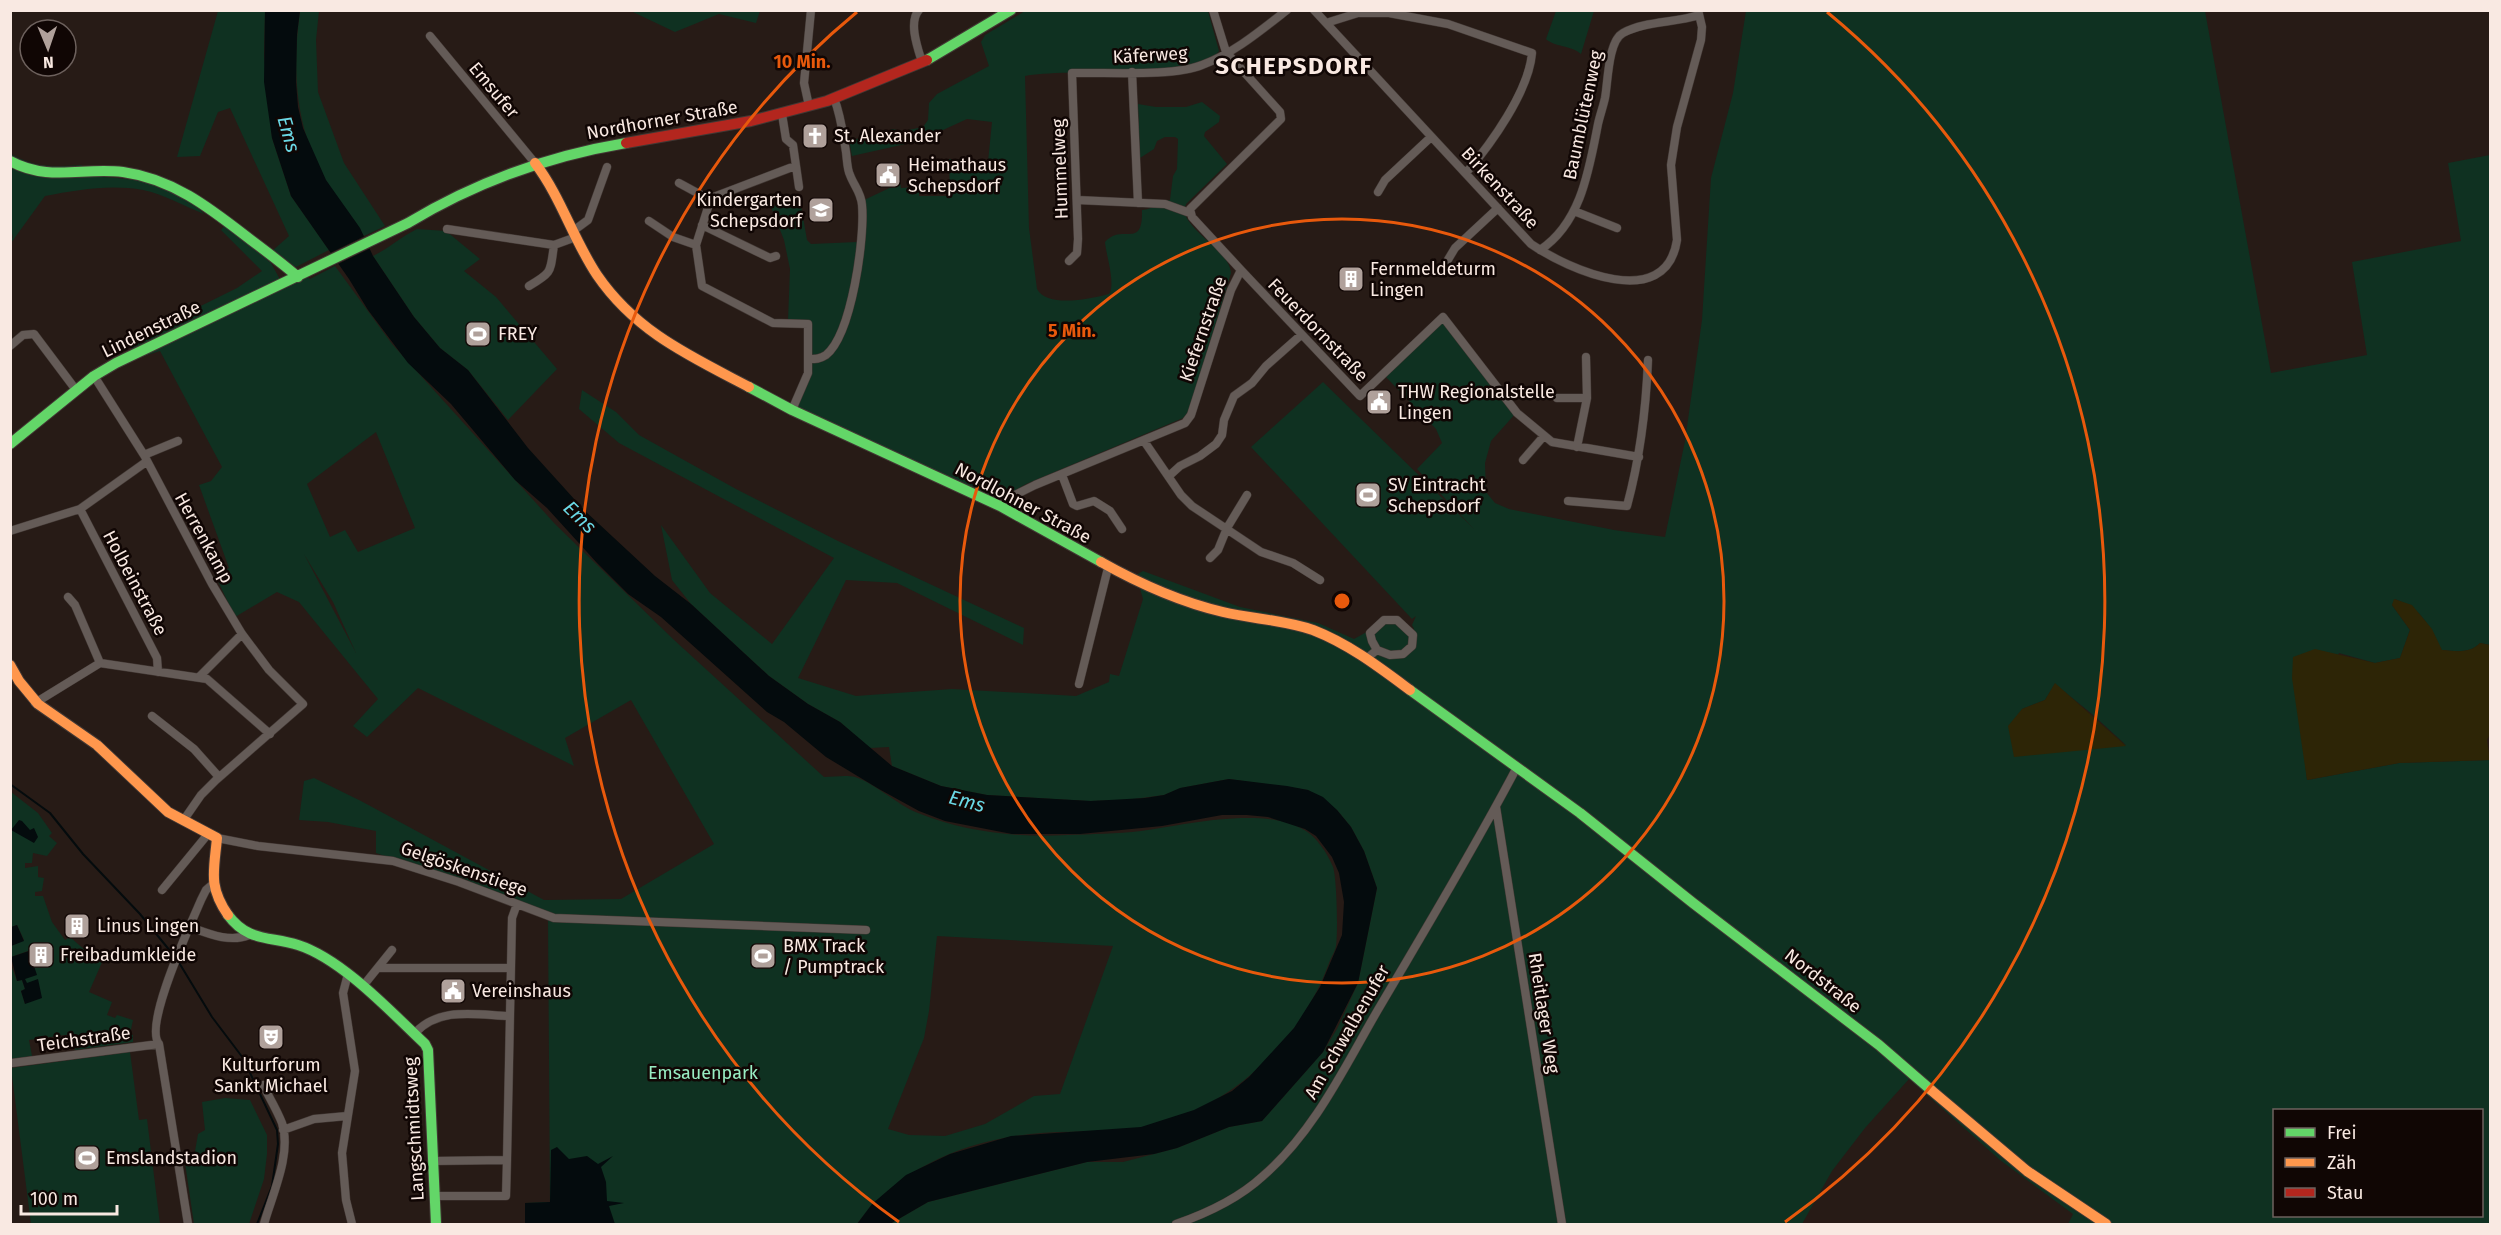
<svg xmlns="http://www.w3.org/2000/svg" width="2501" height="1235" viewBox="0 0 2501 1235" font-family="'Fira Sans',sans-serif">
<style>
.green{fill:#0f3121;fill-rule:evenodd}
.sand{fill:#2d2506}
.water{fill:#040b0d}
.pier{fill:#271b16}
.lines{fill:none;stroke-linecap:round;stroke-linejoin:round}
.stream{stroke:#040b0d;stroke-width:2}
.street-casing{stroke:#423834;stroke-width:9}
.fast-casing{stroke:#423834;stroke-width:12}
.slow-casing{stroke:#423834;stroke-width:12}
.jam-casing{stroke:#423834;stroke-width:12}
.street{stroke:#645b57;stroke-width:8}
.fast{stroke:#63d668;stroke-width:10}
.slow{stroke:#ff974d;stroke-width:10}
.jam{stroke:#b3261e;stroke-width:10}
.ring{fill:none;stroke:#e8590c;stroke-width:3}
.labels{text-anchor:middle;stroke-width:5;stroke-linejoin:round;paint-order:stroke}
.street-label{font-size:18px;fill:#f9e9e2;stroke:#100604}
.poi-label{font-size:18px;fill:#f9e9e2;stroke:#100604;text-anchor:start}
.park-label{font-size:18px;fill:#98edc2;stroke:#100604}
.water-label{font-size:20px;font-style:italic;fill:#6ad8e5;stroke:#100604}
.district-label{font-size:24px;font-weight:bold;letter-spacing:1.5px;fill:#f9e9e2;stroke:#100604}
.centre{fill:#e8590c;stroke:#100604;stroke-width:3}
.ring-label{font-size:18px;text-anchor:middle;font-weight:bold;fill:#e8590c;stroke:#100604;stroke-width:5;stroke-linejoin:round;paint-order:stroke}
</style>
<rect width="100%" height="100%" fill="#271b16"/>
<path class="green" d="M218 11H265L264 55 272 138 291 196 329 250 296 267 271 252 289 236 230 108 218 112 200 156 177 157Z
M300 11H319L316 40 318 92 344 163 385 226 364 236C353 216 337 199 325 179 295 127 292 70 300 11Z
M635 11V10L760 11 756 23 719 14 675 32 633 12Z
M1025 11H1208L1219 51C1201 79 1063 68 1025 76L1029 228 1037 289C1047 308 1090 299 1109 294 1116 284 1106 255 1105 242 1122 222 1143 251 1142 210 1153 210 1159 201 1170 200L1173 176 1177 169 1178 139 1175 137H1165L1157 141 1154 149 1140 158 1138 104 1156 107H1186L1202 102 1220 116 1219 122 1205 132 1204 136 1227 164 1186 204 1184 211C1190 234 1229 250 1231 273L1189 411 1183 418 1026 484 1000 499 794 409 805 375 806 322 788 321 790 269 784 240 771 207 792 200H800L807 240 811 244 857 242 862 235V201L900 183 901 188 919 187V196H950L949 159 988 162 992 122 967 119 919 141 852 156 849 140 882 135 892 129 903 131 923 127 928 120 929 103 937 94 989 66 981 42 985 35Z
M1556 11H1594L1581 54C1571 45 1554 47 1546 39Z
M1746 11H2205L2271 373 2367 355 2352 262 2461 241 2448 163 2490 155V645L2480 643C2470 654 2455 651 2441 650 2429 625 2422 609 2395 599L2392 605 2410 630 2400 658 2375 663 2339 653 2302 735 2307 780 2399 763 2490 760V1224H2068L2073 1214 2000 1160 1909 1079 1865 1128 1832 1171 1802 1224H890L928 1202 1087 1162H1123L1177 1148 1229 1127 1262 1121 1323 1052 1337 1029 1358 983 1377 888 1364 851 1351 827 1337 810 1308 790 1229 779 1181 788 1164 795 1126 800 1088 801 987 795 941 786 892 766 889 747 870 748 840 722 808 704 769 676 691 604 672 580 661 525 710 593 772 644 834 558 619 443 579 409 582 390 616 412 639 435 736 489 838 541 1024 628 1023 645 897 583 846 580 798 678 856 696 952 689 1076 696 1109 682 1110 674 1119 676 1143 599 1136 575 1143 571 1240 607 1318 623 1354 639 1390 619 1411 632 1414 629 1412 625 1416 616 1412 619 1251 447 1323 382 1474 529 1417 469 1442 443 1436 429 1386 377 1443 317 1516 413 1491 441 1485 463 1486 492 1495 503 1509 509 1614 530 1665 537 1685 441 1702 320 1711 178 1733 93ZM2055 684 2092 714 2126 745 2022 709 2045 700ZM2274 1110H2482V1216H2274Z
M11 154C37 168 52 167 82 165L83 176C124 178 176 179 204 214 184 206 163 194 143 190 110 184 77 190 45 196L11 243V237L13 238 10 224Z
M225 225 271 263 282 283 302 273 310 279 335 266 392 344 555 524 673 639 824 777C834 777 846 775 855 777 873 782 899 806 918 813 965 832 1018 838 1068 835 1092 834 1117 834 1141 831 1188 825 1290 798 1321 846 1326 852 1330 860 1333 867 1337 878 1338 934 1336 946 1335 952 1331 957 1329 963 1300 1043 1226 1114 1140 1128 1103 1133 1066 1130 1030 1134 962 1142 898 1169 857 1224H525V1203L550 1202 548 916 460 877 459 881 376 853V831L328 822 299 820 304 781 314 778 361 801 544 900 621 899 714 844 631 700 565 738 574 766 418 688 367 737 353 726 378 699 299 602 277 592 235 617 215 575 229 568 199 485 211 481 222 467 160 351 140 357 126 343 237 288 262 271 221 230ZM376 432 415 528 358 552 345 530 330 537 307 484ZM304 554 333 602 356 653ZM937 936 1113 946 1060 1094 1034 1096 985 1124 945 1136 909 1135 888 1129 924 1038 929 1011Z
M417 229 446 231 480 259 464 271 496 297 557 369 508 420 468 370 440 348 414 317 373 256C390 248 400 237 417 229Z
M11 792 38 813 52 833 49 836 57 843 47 856 33 853 32 863H25V868L38 866V877L44 878 42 891 35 892V896H43L52 922 65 940 70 937 86 951 103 960 89 992 112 1002 107 1015 115 1018 117 1015 133 1020 130 1034 133 1035V1042L75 1050 72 1034 29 1040 32 1056 12 1059 10 962 17 981 22 980 25 989 21 991 25 1004V979L28 951 11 957V946L24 940 17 925 11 927Z
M130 1052 139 1120 147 1119 160 1224H31L11 1068Z
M225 1098 250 1100 267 1135V1154L264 1179 249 1224H194L185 1163 194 1157 198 1134 205 1130 202 1102Z"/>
<path class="sand" d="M2394 599 2412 605 2432 629 2442 650C2455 651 2470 654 2480 643L2490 645V734L2487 740 2490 760 2399 763 2307 780 2292 678 2293 657 2315 649 2375 663 2400 658 2410 630 2392 605Z
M2055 683 2126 746 2014 757 2008 726 2022 709 2045 700Z"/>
<path class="water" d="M265 11H300L297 34 296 82 298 107 303 128 326 180 360 228 373 256 414 317 440 348 468 370 528 448 585 511 655 576 691 604 769 676 808 704 840 722 892 766 941 786 987 795 1091 801 1145 798 1164 795 1180 788 1229 779 1287 786 1308 790 1323 797 1337 810 1351 827 1364 851 1377 888 1358 983 1323 1052 1262 1121 1229 1127 1177 1148 1154 1154 1087 1162 928 1202 890 1224H857L872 1204 906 1175 950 1154 1011 1136 1141 1127 1194 1110 1232 1091 1249 1077 1294 1028 1320 987 1342 935 1344 902 1339 873 1332 857 1316 836 1305 829 1268 817 1247 815H1222L1162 826 1080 834H1012L945 821 919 811 879 789 826 757 784 722 767 712 661 617 628 594 597 563 547 508 515 480 451 404 408 363 368 310 349 279 291 196 272 138 264 82Z
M19 820 22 821 30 830 34 828 38 837 34 843 11 830Z
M17 925 24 941 11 946V927Z
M29 951 37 975 25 979 27 983 38 979 42 998 25 1004 21 991 25 989 22 980 17 981 11 957Z
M557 1147 569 1159 587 1156 598 1164 613 1156 601 1167 606 1182 607 1201 624 1203 609 1206 615 1224H525V1203L550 1202 551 1150Z"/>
<path class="pier" d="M367 235 373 247 336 265 328 254Z"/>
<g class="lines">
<path class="stream" d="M10 784 50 813 83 854 140 914 175 957
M178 961 212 1017 243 1058 277 1130 278 1144 272 1186 257 1224"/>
<g class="street-casing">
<path id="street" d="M919 10C908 22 918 49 922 62
M1314 10 1531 244C1569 270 1666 313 1677 240L1671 165 1677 127 1701 40 1702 27 1698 10
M1326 23 1358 13H1389L1448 24 1532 53C1529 91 1491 144 1466 173
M430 36 535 163
M1132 72 1138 203
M809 106 804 83 811 10
M782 114 786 139 793 145 799 187
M679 183 703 196 711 198
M1378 192 1385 180 1431 137
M1077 200 1165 204 1190 213
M1574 211 1617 228
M649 221 673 237 696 245
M702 225 770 258 776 256
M447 229 554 245 576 237
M573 231 588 220 607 167
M1540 250C1581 223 1589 170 1598 124 1600 115 1603 107 1605 98 1608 82 1608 41 1623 33 1645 21 1675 23 1699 15
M1069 261 1077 253 1078 239 1072 73C1106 72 1173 77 1202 65 1234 53 1260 31 1287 10
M1446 263 1455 248 1498 208
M1241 270 1360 396 1443 317 1517 413 1552 442 1639 457
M529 286C553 272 550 272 554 245
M10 346 23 335 34 334 76 390
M809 359C816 359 820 359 826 355 852 334 865 237 862 205 861 192 854 186 850 175 847 169 847 159 846 152 843 134 841 116 834 98
M94 376 144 455 212 584 242 634 269 670 303 704 216 780 201 795 183 821
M1557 398H1587
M792 410 808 373V324L773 323 702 286 696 245 711 198 795 166
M1144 441 1181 495 1192 506 1261 552 1293 563 1320 580
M1577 447 1587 398 1586 357
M144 455 178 441
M1523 460 1543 437
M1062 475 1073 504 1077 506 1094 501 1110 511 1122 529
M1169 476 1180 466 1200 456 1216 444 1222 435 1224 420 1234 396 1252 383 1266 366 1301 335
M1568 501 1627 506C1640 458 1646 410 1648 360
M1000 506 1015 495 1035 485 1185 423 1191 415 1231 290 1241 270 1192 217 1190 209 1281 119 1280 112 1226 52 1213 10
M80 509 157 658 158 672
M10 531 80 509 146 462
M1210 558 1218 550 1227 528 1247 495
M68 597 75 605 100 663 207 679 270 734
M1367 658 1377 650 1390 655 1403 654 1412 646 1413 635 1397 620H1384L1370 633 1372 641 1377 650
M199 677 242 634
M1079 684 1108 568
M35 703 100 663
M152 716 194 749 219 777
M1496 807 1562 1224
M217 838 258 846 393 861 459 882 554 918 866 930
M162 890 208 834
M190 927C209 934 230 943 249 935
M378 968H511
M348 974 343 993 355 1071 342 1153 346 1200 352 1224
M363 986 392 950
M415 1033C440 1006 477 1015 510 1016
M12 1063 159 1044
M263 1085C269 1097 277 1110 282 1123 292 1154 272 1195 264 1224
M283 1130 314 1119 347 1116
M433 1161 507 1160 512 918 517 904
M435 1196H506L507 1160
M188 1224 159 1044C143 1025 191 924 201 900L206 890 213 884
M1176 1224C1208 1213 1238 1199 1263 1176 1315 1131 1345 1066 1379 1008 1426 928 1474 849 1517 767"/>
</g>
<g class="fast-casing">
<path id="fast" d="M927 60 1011 10
M10 161C49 182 82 167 123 172 174 179 211 209 251 240 267 252 283 264 298 277
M749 387 792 410 1000 506 1101 562
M10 444 94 376 116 363 408 223C476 182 548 156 626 143
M1410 690 1580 813 1693 903 1879 1045 1931 1090
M228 915C248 942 269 936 298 945 342 959 391 1012 425 1044L428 1050 436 1224"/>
</g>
<g class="slow-casing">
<path id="slow" d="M535 163C561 197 573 239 597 275 636 332 690 356 749 387
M1101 562C1140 584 1180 602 1223 612 1253 619 1284 620 1313 630 1349 644 1379 667 1410 690
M10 665 19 681 38 704 97 745 168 812 217 838C214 871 208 886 228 915
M1931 1090 2027 1171 2106 1224"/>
</g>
<g class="jam-casing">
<path id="jam" d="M626 143 751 121 827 101 927 60"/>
</g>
<use href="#street" class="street"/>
<use href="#fast" class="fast"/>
<use href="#slow" class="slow"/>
<use href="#jam" class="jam"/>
</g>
<g class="ring">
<circle cx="1342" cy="601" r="382"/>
<path d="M899 1222A763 763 0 0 1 857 12M1827 12A763 763 0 0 1 1785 1222"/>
</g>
<defs>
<g id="church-square" transform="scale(1.35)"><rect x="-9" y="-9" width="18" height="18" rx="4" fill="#b0a19b" stroke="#100604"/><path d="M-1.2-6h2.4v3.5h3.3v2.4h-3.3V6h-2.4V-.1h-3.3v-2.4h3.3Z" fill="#fff"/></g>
<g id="civic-square" transform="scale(1.35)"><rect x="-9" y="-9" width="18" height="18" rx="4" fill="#b0a19b" stroke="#100604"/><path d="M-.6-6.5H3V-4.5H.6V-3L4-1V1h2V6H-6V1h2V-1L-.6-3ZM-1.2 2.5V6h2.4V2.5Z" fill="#fff"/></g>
<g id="school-square" transform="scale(1.35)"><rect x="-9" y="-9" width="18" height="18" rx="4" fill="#b0a19b" stroke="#100604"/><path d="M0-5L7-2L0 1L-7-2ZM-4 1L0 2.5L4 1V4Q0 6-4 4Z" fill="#fff"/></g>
<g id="building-square" transform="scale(1.35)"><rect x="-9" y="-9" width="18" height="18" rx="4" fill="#b0a19b" stroke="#100604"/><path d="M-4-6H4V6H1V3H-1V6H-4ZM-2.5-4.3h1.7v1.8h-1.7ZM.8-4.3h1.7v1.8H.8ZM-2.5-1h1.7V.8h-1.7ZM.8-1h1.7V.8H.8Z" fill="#fff"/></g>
<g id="stadium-square" transform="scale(1.35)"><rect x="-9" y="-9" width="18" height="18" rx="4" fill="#b0a19b" stroke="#100604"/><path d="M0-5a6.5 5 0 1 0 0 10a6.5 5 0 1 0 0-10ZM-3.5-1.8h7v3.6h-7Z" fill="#fff"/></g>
<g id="theatre-square" transform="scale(1.35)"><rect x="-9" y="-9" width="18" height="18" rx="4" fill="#b0a19b" stroke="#100604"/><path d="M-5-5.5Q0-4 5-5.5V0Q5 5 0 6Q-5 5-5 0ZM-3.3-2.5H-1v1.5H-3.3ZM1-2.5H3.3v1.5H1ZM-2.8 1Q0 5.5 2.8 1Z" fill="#fff"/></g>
</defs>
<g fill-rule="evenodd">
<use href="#church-square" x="815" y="136"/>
<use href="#civic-square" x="888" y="175"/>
<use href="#school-square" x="821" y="210"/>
<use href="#building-square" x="1351" y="279"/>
<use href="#stadium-square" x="478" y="334"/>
<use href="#civic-square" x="1379" y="402"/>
<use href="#stadium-square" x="1368" y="495"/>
<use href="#building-square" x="77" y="926"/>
<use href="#building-square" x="41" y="955"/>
<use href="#stadium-square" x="763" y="956"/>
<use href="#civic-square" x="453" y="991"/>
<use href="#theatre-square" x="271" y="1037"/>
<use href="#stadium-square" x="87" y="1158"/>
</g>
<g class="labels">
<g class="street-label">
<text transform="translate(1150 55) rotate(-3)" y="6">Käferweg</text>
<text transform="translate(494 90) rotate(50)" y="6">Emsufer</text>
<text transform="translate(1583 115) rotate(-78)" y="6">Baumblütenweg</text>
<text transform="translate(662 120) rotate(-10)" y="6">Nordhorner Straße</text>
<text transform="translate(1060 169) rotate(-92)" y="6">Hummelweg</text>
<text transform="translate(1500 188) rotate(47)" y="6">Birkenstraße</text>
<text transform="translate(151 329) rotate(-26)" y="6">Lindenstraße</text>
<text transform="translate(1203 329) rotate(-71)" y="6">Kiefernstraße</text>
<text transform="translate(1318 330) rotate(46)" y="6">Feuerdornstraße</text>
<text transform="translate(1023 503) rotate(28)" y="6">Nordlohner Straße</text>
<text transform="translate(204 538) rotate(61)" y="6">Herrenkamp</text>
<text transform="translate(135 583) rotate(62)" y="6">Holbeinstraße</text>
<text transform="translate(464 869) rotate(19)" y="6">Gelgöskenstiege</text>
<text transform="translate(1823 981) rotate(38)" y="6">Nordstraße</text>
<text transform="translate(1544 1013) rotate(81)" y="6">Rheitlager Weg</text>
<text transform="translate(1347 1032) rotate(-60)" y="6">Am Schwalbenufer</text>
<text transform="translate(84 1039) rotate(-8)" y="6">Teichstraße</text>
<text transform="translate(414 1129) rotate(-93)" y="6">Langschmidtsweg</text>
</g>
<g class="poi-label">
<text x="834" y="142">St. Alexander</text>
<text x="908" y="171">Heimathaus<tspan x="908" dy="21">Schepsdorf</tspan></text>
<text x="802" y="206" text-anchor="end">Kindergarten<tspan x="802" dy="21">Schepsdorf</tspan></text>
<text x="1370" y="275">Fernmeldeturm<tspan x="1370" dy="21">Lingen</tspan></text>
<text x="498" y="340">FREY</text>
<text x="1398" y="398">THW Regionalstelle<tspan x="1398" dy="21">Lingen</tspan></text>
<text x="1388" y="491">SV Eintracht<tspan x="1388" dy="21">Schepsdorf</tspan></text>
<text x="97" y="932">Linus Lingen</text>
<text x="783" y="952">BMX Track<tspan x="783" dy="21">/ Pumptrack</tspan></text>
<text x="60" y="961">Freibadumkleide</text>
<text x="472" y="997">Vereinshaus</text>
<text x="271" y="1071" text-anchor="middle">Kulturforum<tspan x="271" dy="21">Sankt Michael</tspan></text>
<text x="106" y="1164">Emslandstadion</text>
</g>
<g class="park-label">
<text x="703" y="1079">Emsauenpark</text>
</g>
<g class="water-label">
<text transform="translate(289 134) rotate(74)" y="7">Ems</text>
<text transform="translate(580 517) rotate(44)" y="7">Ems</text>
<text transform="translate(967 801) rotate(15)" y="7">Ems</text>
</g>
<g class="district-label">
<text x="1294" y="74">SCHEPSDORF</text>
</g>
</g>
<circle cx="1342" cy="601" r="9" class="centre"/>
<g class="ring-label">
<text x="802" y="68">10 Min.</text>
<text x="1072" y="337">5 Min.</text>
</g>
<rect width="2501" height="1235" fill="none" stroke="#f9e9e2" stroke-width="24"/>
<rect x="2273" y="1109" width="210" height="108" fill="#100604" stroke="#6d615d" stroke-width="1.5"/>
<rect x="2285" y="1128" width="30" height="9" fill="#63d668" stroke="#6d615d" stroke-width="1.5"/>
<text x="2327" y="1139" font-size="18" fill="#f9e9e2">Frei</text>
<rect x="2285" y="1158" width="30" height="9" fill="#ff974d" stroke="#6d615d" stroke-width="1.5"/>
<text x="2327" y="1169" font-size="18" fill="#f9e9e2">Zäh</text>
<rect x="2285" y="1188" width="30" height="9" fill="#b3261e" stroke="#6d615d" stroke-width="1.5"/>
<text x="2327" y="1199" font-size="18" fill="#f9e9e2">Stau</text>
<g transform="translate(48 48) rotate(178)"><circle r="28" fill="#100604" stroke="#6d615d" stroke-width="1.5"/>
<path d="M0-4.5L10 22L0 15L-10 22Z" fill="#b0a19b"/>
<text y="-9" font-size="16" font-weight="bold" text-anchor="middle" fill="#f9e9e2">N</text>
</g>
<path d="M21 1205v9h96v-9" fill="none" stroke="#f9e9e2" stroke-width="3"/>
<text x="30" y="1205" font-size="18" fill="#f9e9e2" stroke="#100604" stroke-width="4.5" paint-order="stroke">100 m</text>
</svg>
